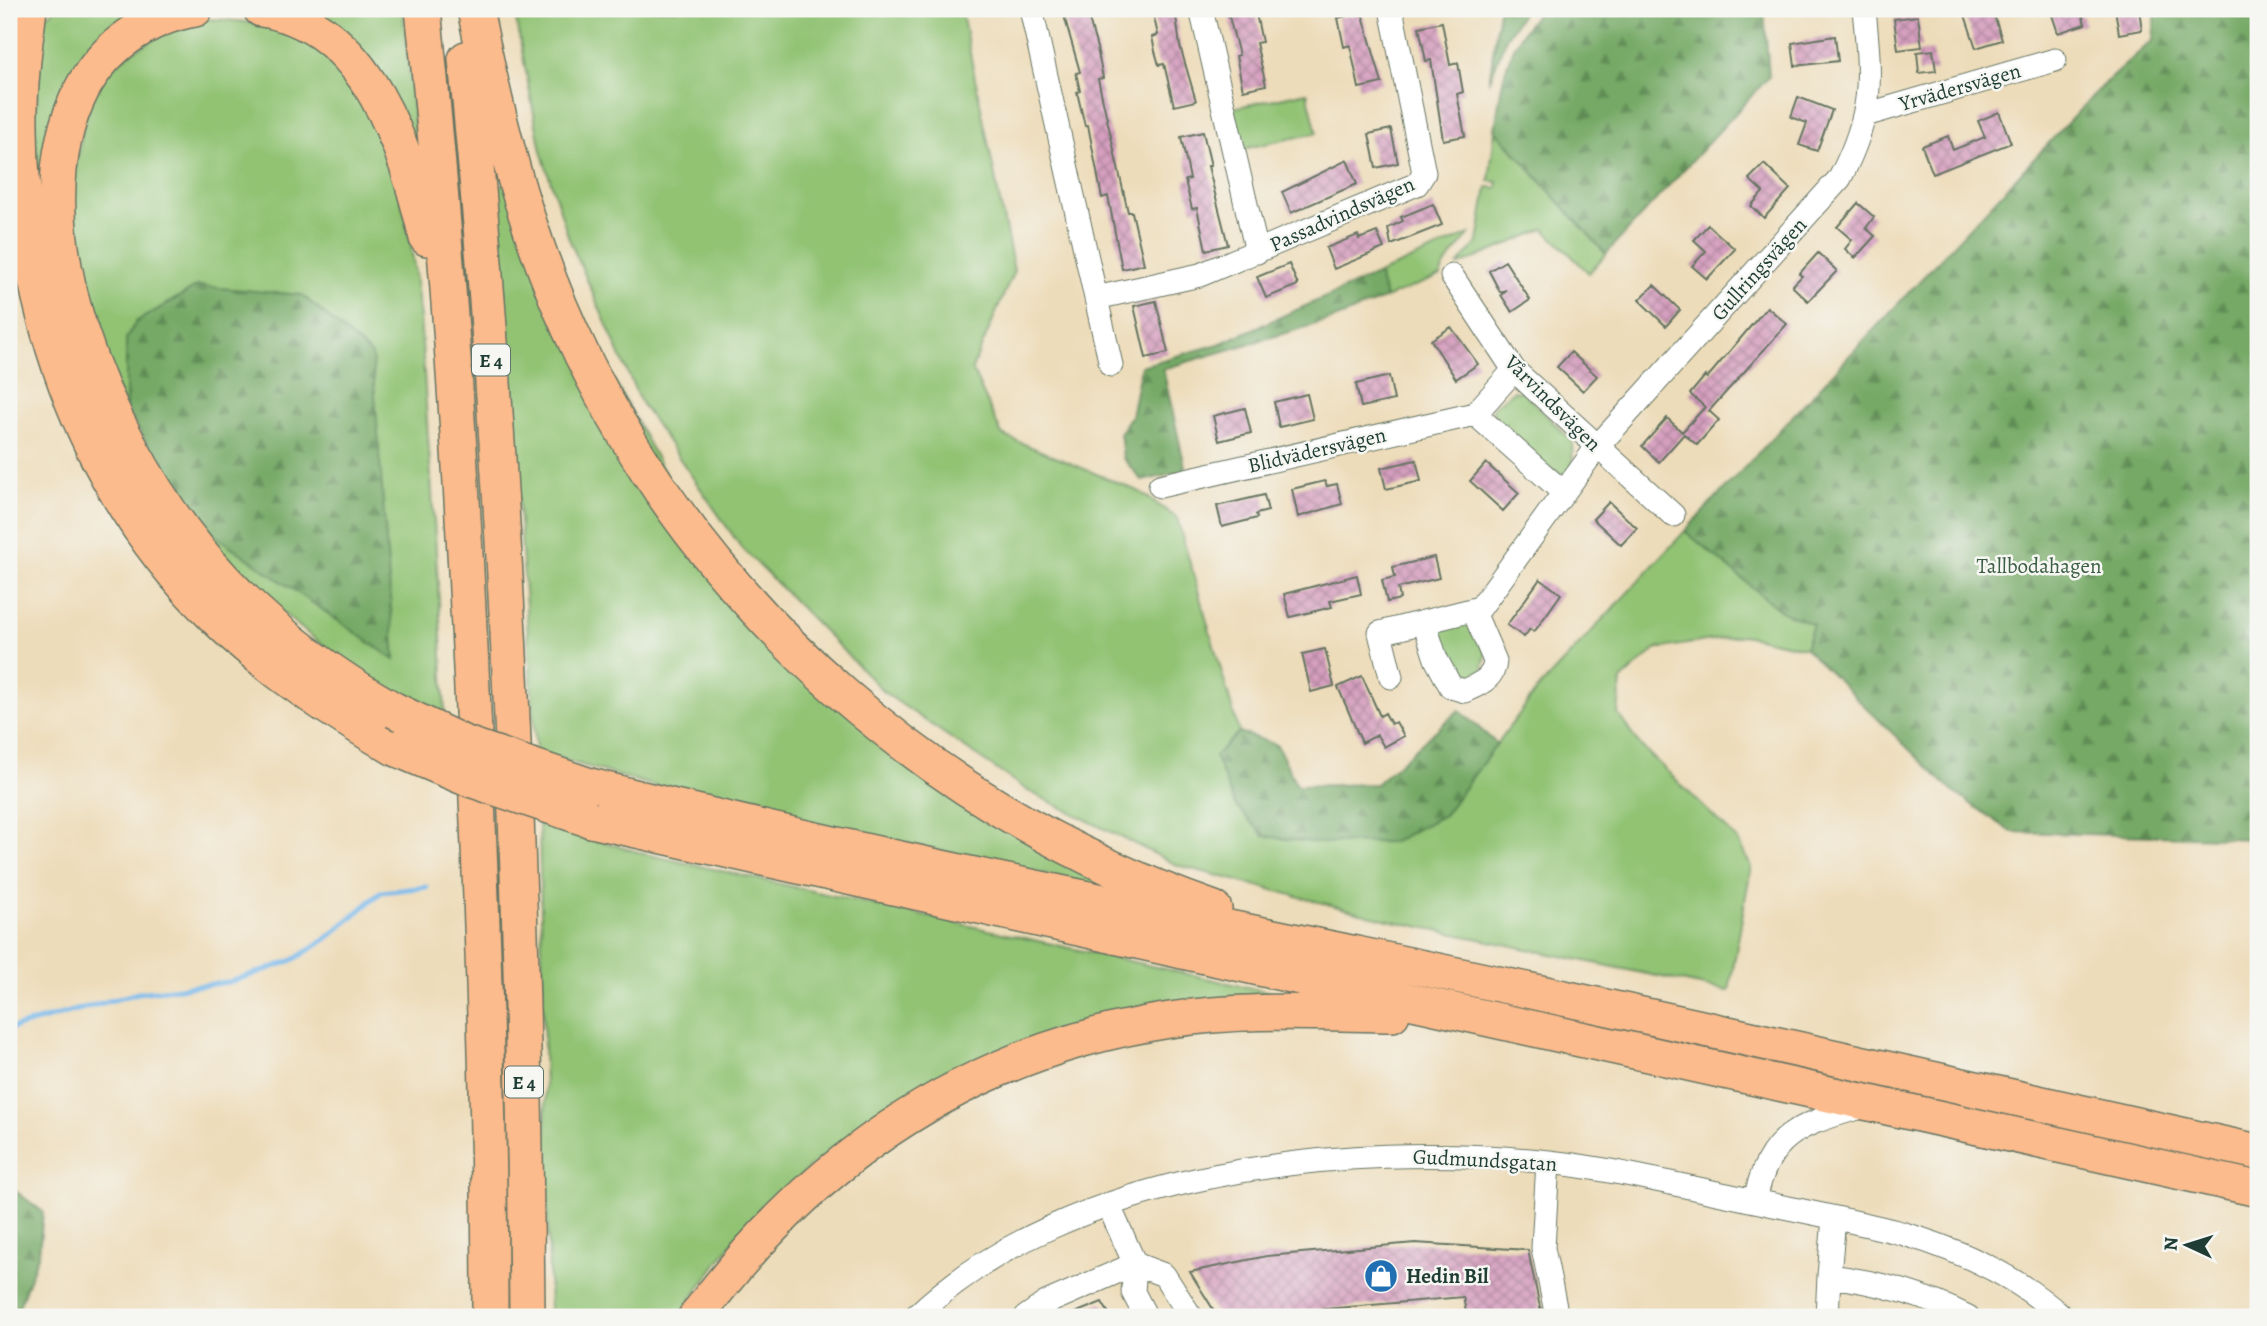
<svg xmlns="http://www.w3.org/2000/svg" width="2267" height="1326" viewBox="0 0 2267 1326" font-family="Alegreya,serif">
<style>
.green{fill:#91c373;stroke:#588054;stroke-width:2}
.forest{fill:url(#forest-firs);stroke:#4a734c;stroke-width:2}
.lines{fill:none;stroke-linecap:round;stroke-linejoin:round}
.stream{stroke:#75b8eb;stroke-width:5}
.building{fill:url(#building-cross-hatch)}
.minor-casing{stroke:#677563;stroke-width:25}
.highway-casing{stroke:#677563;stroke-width:38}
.minor{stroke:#fff;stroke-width:23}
.highway{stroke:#fbbb8c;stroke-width:35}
.highway-bridge-casing{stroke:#677563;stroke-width:38;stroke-linecap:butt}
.highway-bridge{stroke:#fbbb8c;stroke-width:35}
.labels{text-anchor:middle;stroke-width:5;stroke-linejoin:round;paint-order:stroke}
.shield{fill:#f6f6f2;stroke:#60746d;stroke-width:2}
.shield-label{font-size:19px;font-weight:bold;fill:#1f3d34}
.street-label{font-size:21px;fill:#1f3d34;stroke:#f6f6f2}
.park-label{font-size:21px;fill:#3c5e44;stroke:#f6f6f2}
.poi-label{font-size:21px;font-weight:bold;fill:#1f3d34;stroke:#f6f6f2;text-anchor:start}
</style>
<defs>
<pattern id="forest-firs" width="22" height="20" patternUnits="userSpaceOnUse" patternTransform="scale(1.75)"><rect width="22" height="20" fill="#74a965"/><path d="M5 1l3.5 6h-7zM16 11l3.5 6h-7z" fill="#5f8b54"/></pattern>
<pattern id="building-cross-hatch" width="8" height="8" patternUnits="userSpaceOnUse" patternTransform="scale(1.75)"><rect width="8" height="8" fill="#d69fbf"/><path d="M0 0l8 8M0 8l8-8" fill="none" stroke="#ad839c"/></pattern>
</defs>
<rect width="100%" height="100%" fill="#f6f6f2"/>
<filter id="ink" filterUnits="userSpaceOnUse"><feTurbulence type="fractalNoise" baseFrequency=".0143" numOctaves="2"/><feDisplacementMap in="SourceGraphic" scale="14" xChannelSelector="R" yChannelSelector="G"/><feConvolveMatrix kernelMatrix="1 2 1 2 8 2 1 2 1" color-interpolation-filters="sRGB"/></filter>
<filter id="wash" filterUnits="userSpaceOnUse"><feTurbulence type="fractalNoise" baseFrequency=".00686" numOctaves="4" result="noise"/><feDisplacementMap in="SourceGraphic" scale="28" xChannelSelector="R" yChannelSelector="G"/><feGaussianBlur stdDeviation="1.57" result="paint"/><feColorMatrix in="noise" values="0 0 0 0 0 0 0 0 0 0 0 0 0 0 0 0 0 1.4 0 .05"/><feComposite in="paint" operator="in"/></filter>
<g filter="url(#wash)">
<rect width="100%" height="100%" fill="#eddcb9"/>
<path class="green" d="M56 9H152L72 81 73 345 299 672 62 332 33 144 43 18Z
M302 9H403L417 150Z
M514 9H961L1014 271 972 369 1002 435 1140 492 1177 518 1239 732 1215 756 1235 805 1444 815 1537 690 1685 531 1782 612 1813 624 1805 648 1743 635 1656 649 1621 680 1618 714 1638 743 1737 839 1751 867 1729 991 1388 920 1177 865 1028 791 885 693 741 547 641 403 569 239 541 151Z
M208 19C256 20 309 31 342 71 419 166 420 320 428 437 435 531 441 625 445 718 344 671 266 607 194 521L395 659 198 286 136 322 126 339V409C98 346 66 251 74 181 75 167 79 153 81 139 85 118 92 93 106 75 131 45 172 29 208 19Z
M1307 92 1317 133 1242 149 1233 108Z
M1495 130 1606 254 1589 273 1544 229 1457 266 1478 242 1487 187 1497 188 1498 182 1489 181Z
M506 182 743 617 1103 878 1100 886 690 796 536 752 497 188Z
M1469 234C1460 250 1446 258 1440 276L1386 298 1378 274Z
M1513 391 1523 392 1572 441 1573 466 1564 474C1544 471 1490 428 1493 407Z
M1462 622 1471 626 1487 650 1480 679 1454 680 1437 631 1439 627Z
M539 823 645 854 1278 994 1277 1001 905 1099 814 1163 735 1239 678 1317H550Z
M1641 1031 2258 1167V1176L1639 1040Z"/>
<path class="forest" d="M1499 9H1525L1506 38 1489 83Z
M1541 9H1764L1769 77 1606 254 1495 130C1502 80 1505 47 1541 9Z
M2156 9H2258V839L2012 832 1952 791 1805 648 1813 624 1782 612 1685 531 2105 83 2153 40Z
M1378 274 1386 298 1337 318 1163 369 1186 471 1142 481 1123 458 1120 432 1131 416 1141 366 1219 344Z
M198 286 302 295 372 355 395 660 194 521 126 409V339L136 322Z
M1459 710 1497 744 1444 815 1393 842 1317 843 1264 836 1235 805 1215 756 1239 732 1277 745 1297 786 1376 784Z
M9 1186 43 1212 39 1253 15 1317H9Z"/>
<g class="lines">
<path class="stream" d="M9 1029 138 993 229 982 260 972 293 960 325 940 381 892 427 887"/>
</g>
<g id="blocks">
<path class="building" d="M1078 9H1086L1097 48 1103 78 1098 79 1128 212H1132L1144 264 1122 269 1108 196 1102 198 1088 125 1085 126 1077 92 1080 91 1076 73 1080 72 1063 12Z
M1152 9H1175L1180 46 1196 101 1174 106 1164 64 1159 65 1155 51 1152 37 1158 35Z
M1227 9H1255L1262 42 1256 43 1266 85 1243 90 1236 56 1239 55Z
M1985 9H1992L2002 40 1976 48 1965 15Z
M2050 9H2081L2085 24 2058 33Z
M2115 9H2139L2142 30 2119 34Z
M1362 12 1382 83 1359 88 1350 45 1344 47 1338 18Z
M1918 16 1922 47 1898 50 1894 19Z
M1442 22 1450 65 1458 63 1463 92 1457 94 1465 136 1443 140 1431 60 1426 61 1419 27Z
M1835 36 1838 61 1795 66 1792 43Z
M1933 50 1936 71 1919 73 1917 52Z
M1798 97 1832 110 1817 151 1799 145 1807 123 1791 117Z
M1999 112 2011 143 1933 174 1922 146 1948 136 1953 150 1985 137 1978 121Z
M1391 129 1398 163 1376 168 1369 134Z
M1203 132 1211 166H1208L1228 245 1206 250 1197 208 1192 209 1185 180 1190 179 1181 137Z
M1347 160 1357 184 1291 213 1282 192Z
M1764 164 1790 189 1764 218 1751 206 1763 192 1749 179Z
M1858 203 1874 217 1866 228 1875 236 1855 258 1845 249 1852 240 1837 227Z
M1433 204 1442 225 1391 245 1388 228 1403 221 1401 217Z
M1708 225 1735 249 1707 279 1692 266 1706 251 1694 240Z
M1377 232 1384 248 1334 269 1326 248 1358 235 1359 239Z
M1818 253 1837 271 1808 301 1792 286 1802 276 1799 274Z
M1505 261 1530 300 1512 312 1501 295 1506 290 1500 292 1489 271Z
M1289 264 1298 285 1266 298 1257 277Z
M1654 285 1680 310 1666 326 1639 300Z
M1156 301 1168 353 1146 358 1134 306Z
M1767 307 1787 324 1709 411 1719 420 1697 445 1684 434 1659 462 1642 446 1667 418 1682 432 1705 407 1690 394 1705 376 1707 378Z
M1451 327 1478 364 1456 379 1431 340Z
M1571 352 1597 376 1583 391 1557 367Z
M1389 376 1394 400 1361 407 1356 384Z
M1307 394 1313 419 1279 427 1274 402Z
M1245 408 1251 433 1219 441 1213 416Z
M1416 460 1421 481 1386 489 1381 468Z
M1486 463 1519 493 1503 511 1470 481Z
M1325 481 1327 486 1337 484 1342 504 1298 517 1292 489Z
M1264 495 1268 511 1256 514 1257 518 1222 527 1217 506Z
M1609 502 1637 528 1621 545 1593 519Z
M1434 557 1439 578 1398 588 1400 599 1387 602 1382 580 1395 577 1393 567Z
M1357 575 1361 594 1330 601 1332 607 1290 617 1284 594Z
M1540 579 1561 594 1534 632 1530 629 1524 637 1507 625Z
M1325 649 1334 686 1311 692 1302 654Z
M1362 676 1380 716 1385 713 1391 724 1396 722 1404 736 1384 747 1377 735 1362 743 1338 687Z
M1415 1243 1528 1250 1542 1317H1467L1463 1297 1280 1313V1317H1218L1190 1272 1267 1256Z
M1102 1302 1111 1317H1065Z"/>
</g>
</g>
<g filter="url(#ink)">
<use href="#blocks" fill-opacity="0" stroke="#677563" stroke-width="2"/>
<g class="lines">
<g class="minor-casing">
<path id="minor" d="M1031 9 1111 365
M1201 9 1257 252
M1865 115 2055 60
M1452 276 1514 370 1673 515
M1096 298 1200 275 1417 184 1424 173 1391 9
M1475 414 1564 493
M1475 414 1514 370
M1160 486 1475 414
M1424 622 1436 659 1451 687 1465 691C1479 684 1494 679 1495 661L1473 610
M1391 677 1380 633 1480 608 1597 447 1840 178C1874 112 1871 81 1864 9
M1548 1162 1543 1248 1557 1317
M1755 1201C1769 1129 1805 1124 1868 1105
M1108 1204 1135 1264 1133 1292 1146 1317
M1829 1276 1834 1218
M915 1317C1067 1170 1348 1140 1549 1162 1612 1169 1674 1184 1736 1197 1791 1209 1846 1219 1901 1233 1960 1250 2016 1275 2062 1317
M1026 1317 1046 1303 1135 1264 1164 1275 1191 1317
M1827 1317 1829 1276C1879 1282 1924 1295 1968 1317"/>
</g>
<g class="highway-casing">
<path id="highway" d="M29 9C25 42 20 75 20 109 17 294 80 487 216 618 269 670 331 711 395 748
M195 9C147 17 105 46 82 89 11 226 109 441 198 550 252 616 319 668 394 710
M261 9C369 24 406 149 427 238
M423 9C450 264 465 521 476 777 484 957 490 1137 490 1317
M475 9C499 128 528 245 582 355 709 615 941 815 1214 909
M466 59C507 477 524 898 527 1317
M590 786C845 851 1103 902 1361 955 1661 1017 1959 1086 2258 1152
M591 820 2258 1189
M696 1317C815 1156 970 1051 1170 1020 1243 1008 1319 1013 1392 1014"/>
</g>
<use href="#minor" class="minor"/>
<use href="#highway" class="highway"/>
<g class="highway-bridge-casing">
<path id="highway-bridge" d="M394 710 463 743 590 786
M395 748 461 776 591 820"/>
</g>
<use href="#highway-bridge" class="highway-bridge"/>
</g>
</g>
<defs>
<g id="shop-disc" transform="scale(1.75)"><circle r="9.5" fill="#1f6fb2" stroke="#f6f6f2"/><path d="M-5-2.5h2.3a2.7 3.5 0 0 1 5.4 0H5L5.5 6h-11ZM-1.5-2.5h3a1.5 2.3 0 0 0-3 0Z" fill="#fff"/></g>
</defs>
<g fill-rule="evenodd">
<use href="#shop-disc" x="1381" y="1276"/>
</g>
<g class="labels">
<g class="shield">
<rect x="472" y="344.5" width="38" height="31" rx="5"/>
<rect x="505" y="1066.5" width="38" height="31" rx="5"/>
</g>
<g class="shield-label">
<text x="491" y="367">E 4</text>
<text x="524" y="1089">E 4</text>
</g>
<g class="street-label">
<text transform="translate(1960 87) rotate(-16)" y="7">Yrvädersvägen</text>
<text transform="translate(1342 214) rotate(-24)" y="7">Passadvindsvägen</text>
<text transform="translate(1759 269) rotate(-48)" y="7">Gullringsvägen</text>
<text transform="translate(1553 403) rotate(45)" y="7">Vårvindsvägen</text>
<text transform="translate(1317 450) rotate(-13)" y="7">Blidvädersvägen</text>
<text transform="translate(1485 1160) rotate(3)" y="7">Gudmundsgatan</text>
</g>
<g class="park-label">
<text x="2039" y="573">Tallbodahagen</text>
</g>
<g class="poi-label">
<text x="1406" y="1283">Hedin Bil</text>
</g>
</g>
<rect width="2267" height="1326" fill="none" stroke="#f6f6f2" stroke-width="35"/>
<g transform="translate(2187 1245) rotate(274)" stroke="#f6f6f2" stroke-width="5" paint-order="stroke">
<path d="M0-5L12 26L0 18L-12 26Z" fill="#1f3d34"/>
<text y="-10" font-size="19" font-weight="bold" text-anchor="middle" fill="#1f3d34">N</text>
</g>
</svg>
